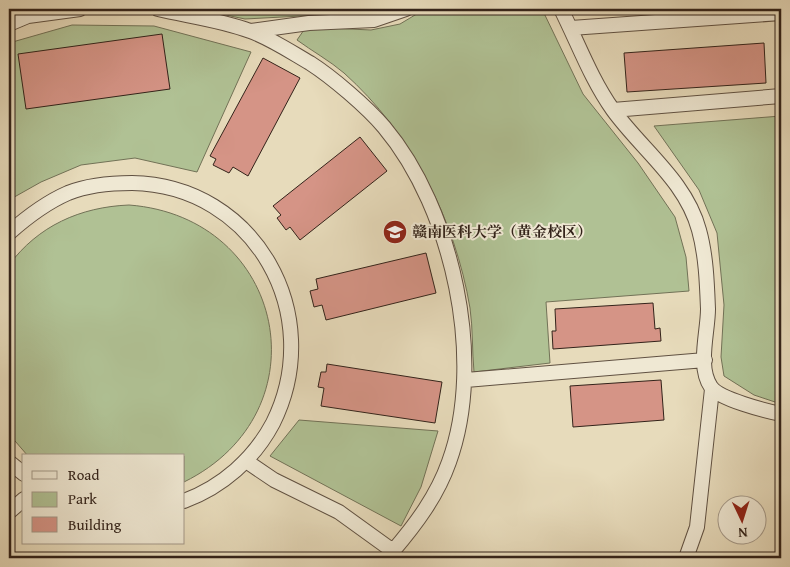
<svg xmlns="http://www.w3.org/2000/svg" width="790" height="567" viewBox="0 0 790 567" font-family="'Gentium Book Plus','Noto Serif SC',serif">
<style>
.green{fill:#b0c194;stroke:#727257}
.building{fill:#d59486;stroke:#33231a}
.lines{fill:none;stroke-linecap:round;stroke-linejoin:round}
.street-casing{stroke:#605142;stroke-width:16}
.street{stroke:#efe8d3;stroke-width:14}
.labels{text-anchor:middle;stroke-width:4;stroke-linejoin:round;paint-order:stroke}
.poi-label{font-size:15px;font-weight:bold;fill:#33231a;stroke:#efe8d3;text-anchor:start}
</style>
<rect width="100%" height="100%" fill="#e7dbbb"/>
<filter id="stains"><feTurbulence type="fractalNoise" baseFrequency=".004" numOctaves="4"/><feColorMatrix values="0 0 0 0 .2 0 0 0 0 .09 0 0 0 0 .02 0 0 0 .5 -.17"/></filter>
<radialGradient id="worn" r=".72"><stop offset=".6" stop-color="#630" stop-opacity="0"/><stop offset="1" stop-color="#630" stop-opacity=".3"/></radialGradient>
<path class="green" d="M197 9H355L358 13 245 19Z
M425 9H542L583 94 638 163 675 217 686 257 689 291 546 302 550 363 474 372C472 351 473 329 470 308 455 219 411 133 344 73 330 61 312 51 297 40L306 27 371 30 400 24Z
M72 25 154 26 251 52 197 172 135 158 81 165 41 182 9 200V43Z
M781 116V404L754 395 724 376 721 357 724 305 717 233 699 190 654 126Z
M129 205C286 217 326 412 184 482V456H28L9 434V265C38 226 80 207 129 205Z
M299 420 438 431 421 487 401 526 270 456Z"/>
<path class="building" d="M162 34 170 89 26 109 18 54Z
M764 43 766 83 627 92 624 53Z
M263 58 300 78 248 176 233 167 229 173 213 165 216 159 210 156Z
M360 137 387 171 300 240 290 227 286 230 277 218 281 215 273 206Z
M426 253 436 293 326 320 322 305 314 307 310 291 318 289 316 279Z
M653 303 655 329 660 328 661 341 553 349 552 331H556L555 309Z
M327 364 442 382 435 423 321 406 324 388 318 387 321 372H326Z
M661 380 664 420 573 427 570 386Z"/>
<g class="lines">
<g class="street-casing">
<path id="street" d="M158 9C188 16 221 20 250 31 270 38 291 52 310 63 332 77 367 107 384 127 453 209 486 361 449 462 437 496 416 524 393 551L339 512 274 480 246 461
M561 9C578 43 591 79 613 110 642 150 686 181 699 230 706 255 707 283 708 309 708 332 697 367 711 387 719 399 766 411 781 414
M9 24 28 16 80 9
M571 28 781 13
M251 31 309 23 374 20 406 9
M613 110 781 96
M9 233C27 217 45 203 68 193 88 185 111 183 132 183 255 185 327 315 273 423 254 459 222 487 184 501
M466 380 705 360
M9 462 24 474
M9 512 24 499
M686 558 697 527 712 389"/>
</g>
<use href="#street" class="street"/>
</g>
<defs>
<g id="university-disc" transform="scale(1.25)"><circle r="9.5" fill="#8f2418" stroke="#efe8d3"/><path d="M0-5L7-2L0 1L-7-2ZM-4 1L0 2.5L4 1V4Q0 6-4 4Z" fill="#fff"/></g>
</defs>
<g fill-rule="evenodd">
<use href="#university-disc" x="395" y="232"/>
</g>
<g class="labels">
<g class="poi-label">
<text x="412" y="237">赣南医科大学（黄金校区）</text>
</g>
</g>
<rect width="790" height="567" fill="none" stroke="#e7dbbb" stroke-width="30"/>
<rect x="10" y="10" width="770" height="547" fill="none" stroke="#33231a" stroke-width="2.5"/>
<rect x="15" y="15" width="760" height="537" fill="none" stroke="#33231a"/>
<rect x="22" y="454" width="162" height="90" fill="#efe8d3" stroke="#a49989"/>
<rect x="32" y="471" width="25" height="8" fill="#efe8d3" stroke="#a49989"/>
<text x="68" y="480" font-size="15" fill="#33231a">Road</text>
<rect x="32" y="492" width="25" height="15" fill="#b0c194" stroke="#a49989"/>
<text x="68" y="504" font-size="15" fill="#33231a">Park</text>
<rect x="32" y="517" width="25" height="15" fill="#d59486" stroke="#a49989"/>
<text x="68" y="530" font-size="15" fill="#33231a">Building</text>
<g transform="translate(742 520) rotate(176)"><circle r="24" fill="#efe8d3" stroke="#a49989"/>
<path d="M0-4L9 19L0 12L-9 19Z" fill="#8f2418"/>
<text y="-8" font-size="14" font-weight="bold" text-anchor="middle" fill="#33231a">N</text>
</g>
<rect width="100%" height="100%" filter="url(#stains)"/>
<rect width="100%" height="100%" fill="url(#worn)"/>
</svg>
